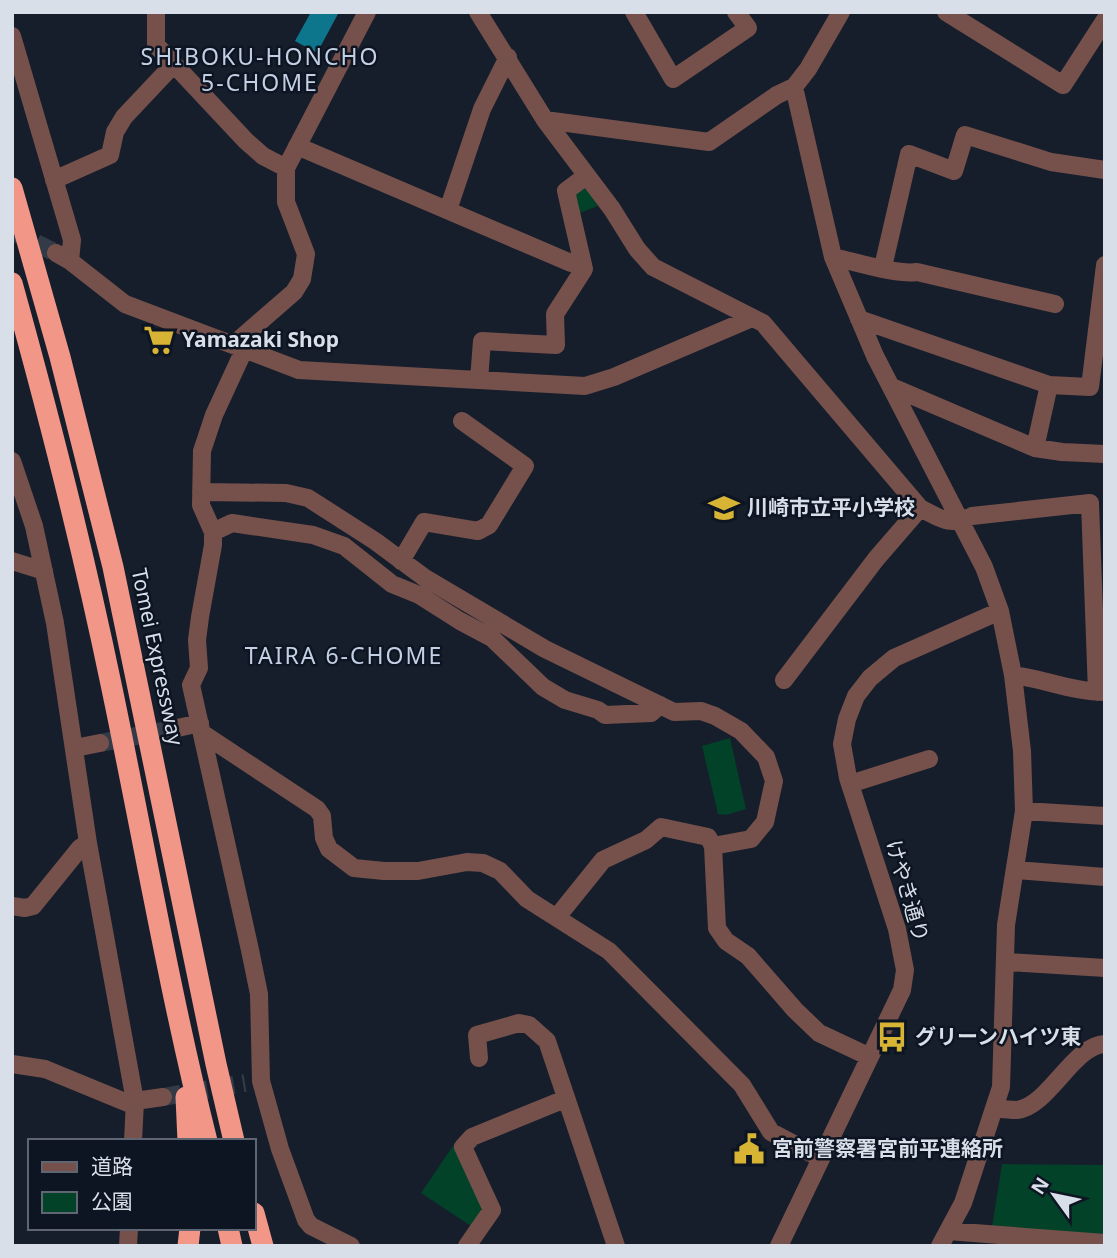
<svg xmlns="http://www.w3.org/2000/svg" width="1117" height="1258" viewBox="0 0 1117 1258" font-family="'Noto Sans','Noto Sans JP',sans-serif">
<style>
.green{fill:#014229}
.water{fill:#0e768c}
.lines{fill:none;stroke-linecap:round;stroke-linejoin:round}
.minor-tunnel{stroke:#333b48;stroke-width:18;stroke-dasharray:18 9;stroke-linecap:butt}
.minor{stroke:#76514b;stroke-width:18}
.highway{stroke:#f29688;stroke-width:21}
.labels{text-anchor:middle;stroke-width:5;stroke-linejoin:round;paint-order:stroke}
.poi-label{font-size:21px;font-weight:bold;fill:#d9dfe9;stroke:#0d1523;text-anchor:start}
.street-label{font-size:21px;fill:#d9dfe9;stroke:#0d1523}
.neighbourhood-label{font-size:23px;letter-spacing:2px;fill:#c3cfe2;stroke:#0d1523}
</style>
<rect width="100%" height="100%" fill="#161e2c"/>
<path class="green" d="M580 187 586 188 598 206 577 214 573 195Z
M730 738 746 809 726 815 718 814 702 746Z
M455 1143 482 1202 481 1211 471 1226 421 1193Z
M1002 1164 1105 1165V1232L1103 1234 992 1227Z"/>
<path class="water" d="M311 12H339L317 53 295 41Z"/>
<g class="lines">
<path class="minor-tunnel" d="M12 231 56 253
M100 743 173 729
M163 1097 245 1083"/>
<path class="minor" d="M156 12V45L246 141 263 156 286 168
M478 12 545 120 612 209 637 249 653 267 763 323 920 508C940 518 949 527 972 516L1090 503 1097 692
M634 12 673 79 748 28 736 12
M841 12 808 69 794 87 833 257 875 356 984 567 1000 611 1013 675 1022 751 1024 811 1006 925 1001 1087 963 1203 940 1246
M946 12 1063 85 1105 20
M12 36 72 240 70 261
M545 120 709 142 777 95 794 87
M297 146 571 263
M54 180 110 155 115 132 124 117 173 65
M448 210 482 109 508 57
M56 253 70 261 125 304 299 370 585 386 614 377 752 318
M833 257C856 262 897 275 917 272L1055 304
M883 267 909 154 954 171 965 135 1051 162 1105 170
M859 319 1049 385 1090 387 1105 265
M233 345 294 292 302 279 306 254 286 202V168L367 12
M244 350 214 415 202 451 201 505 213 532V545L200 617 197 640 199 668 191 685 250 950 259 994 261 1081 280 1149 306 1220 311 1226 351 1246
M479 380 482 341 556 345 555 314 584 269 566 191 586 176
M892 387 1035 448 1062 452 1105 454
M1035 448 1049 385
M12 461 34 526 55 623 88 843 135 1101 133 1141
M201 492 286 493 308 498 375 541 425 578 545 649 674 712 701 711 715 716 741 731 766 757 774 781 765 822 751 839 713 846
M213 532 232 523 313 535 344 546 392 584 419 595 460 621 492 638 543 687 565 700 598 710 605 715 651 713 660 705
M12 561 44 571
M401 561 424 522 478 531 489 525 525 466 462 421
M1013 675C1044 679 1074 692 1105 692
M784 680 876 559 920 508
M173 729 200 723
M202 733 317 809 322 816 324 838 329 849 354 868 384 871H418L467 862 483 863 500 871 527 899 609 951 742 1085 771 1132 820 1158
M75 748 100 743
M850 784 929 759
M1024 811 1105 816
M1015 870 1105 877
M12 906 25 908 33 906 80 848 88 843
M557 917 603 860 646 840 661 827 708 837 713 846 717 928 726 941 748 956 795 1010 819 1033 870 1057
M1006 962 1105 968
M479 1058 477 1035 519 1023 529 1025 547 1041 616 1246
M12 1064 45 1069 135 1106
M135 1101 163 1097
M994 1108C1002 1109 1010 1110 1017 1110 1049 1106 1073 1045 1105 1044
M948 1231 1105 1243
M128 1246 129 1228
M467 1246 492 1210 463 1147 472 1137 565 1099
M779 1246 902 990 905 970 897 929 848 778 842 744 847 719 856 696 870 678 894 658 1000 611"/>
<path class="highway" d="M12 188 60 357 113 567 216 1064 234 1141
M12 283C49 416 83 549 111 684 143 836 169 990 207 1141
M186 1097 188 1141
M254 1213 263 1246
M228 1228 232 1246
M188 1246 190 1228"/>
</g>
<defs>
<g id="supermarket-bare" transform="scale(2.415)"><path d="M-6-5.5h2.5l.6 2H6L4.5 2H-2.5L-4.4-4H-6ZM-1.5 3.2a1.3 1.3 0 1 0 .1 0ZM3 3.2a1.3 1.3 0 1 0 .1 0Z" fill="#d7b434" stroke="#0d1523" stroke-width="2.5" paint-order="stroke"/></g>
<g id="school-bare" transform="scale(2.415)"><path d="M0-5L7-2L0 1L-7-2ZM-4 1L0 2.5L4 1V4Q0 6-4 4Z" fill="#d7b434" stroke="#0d1523" stroke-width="2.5" paint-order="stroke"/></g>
<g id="bus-bare" transform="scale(2.415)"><path d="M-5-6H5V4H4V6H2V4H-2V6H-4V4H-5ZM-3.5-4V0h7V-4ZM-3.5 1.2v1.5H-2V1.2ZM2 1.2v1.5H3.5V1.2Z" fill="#d7b434" stroke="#0d1523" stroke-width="2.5" paint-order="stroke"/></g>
<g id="civic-bare" transform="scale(2.415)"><path d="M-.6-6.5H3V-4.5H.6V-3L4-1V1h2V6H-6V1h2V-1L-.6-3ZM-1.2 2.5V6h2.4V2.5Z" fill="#d7b434" stroke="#0d1523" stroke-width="2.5" paint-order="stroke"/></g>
</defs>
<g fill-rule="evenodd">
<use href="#supermarket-bare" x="159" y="340"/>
<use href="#school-bare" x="724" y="508"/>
<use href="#bus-bare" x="892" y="1037"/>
<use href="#civic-bare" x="749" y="1149"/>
</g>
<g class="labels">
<g class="poi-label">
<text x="182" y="347">Yamazaki Shop</text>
<text x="747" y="515">川崎市立平小学校</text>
<text x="915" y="1044">グリーンハイツ東</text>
<text x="772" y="1156">宮前警察署宮前平連絡所</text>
</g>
<g class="street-label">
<text transform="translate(157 657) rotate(78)" y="7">Tomei Expressway</text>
<text transform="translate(907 891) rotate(74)" y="7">けやき通り</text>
</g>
<g class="neighbourhood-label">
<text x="260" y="65">SHIBOKU-HONCHO<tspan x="260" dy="26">5-CHOME</tspan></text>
<text x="344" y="664">TAIRA 6-CHOME</text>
</g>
</g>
<rect width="1117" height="1258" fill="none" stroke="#d9dfe9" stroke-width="28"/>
<rect x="28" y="1139" width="228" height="91" fill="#0d1523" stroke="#5f6672" stroke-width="2"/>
<rect x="42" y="1162" width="35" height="10" fill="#76514b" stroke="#5f6672" stroke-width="2"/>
<text x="91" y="1174" font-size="21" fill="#d9dfe9">道路</text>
<rect x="42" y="1192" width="35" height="21" fill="#014229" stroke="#5f6672" stroke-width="2"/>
<text x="91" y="1209" font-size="21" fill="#d9dfe9">公園</text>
<g transform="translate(1054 1195) rotate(303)" stroke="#0d1523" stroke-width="5" paint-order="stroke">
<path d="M0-5L12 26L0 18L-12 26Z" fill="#d9dfe9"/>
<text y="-10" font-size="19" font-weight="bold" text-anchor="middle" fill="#d9dfe9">N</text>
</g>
</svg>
